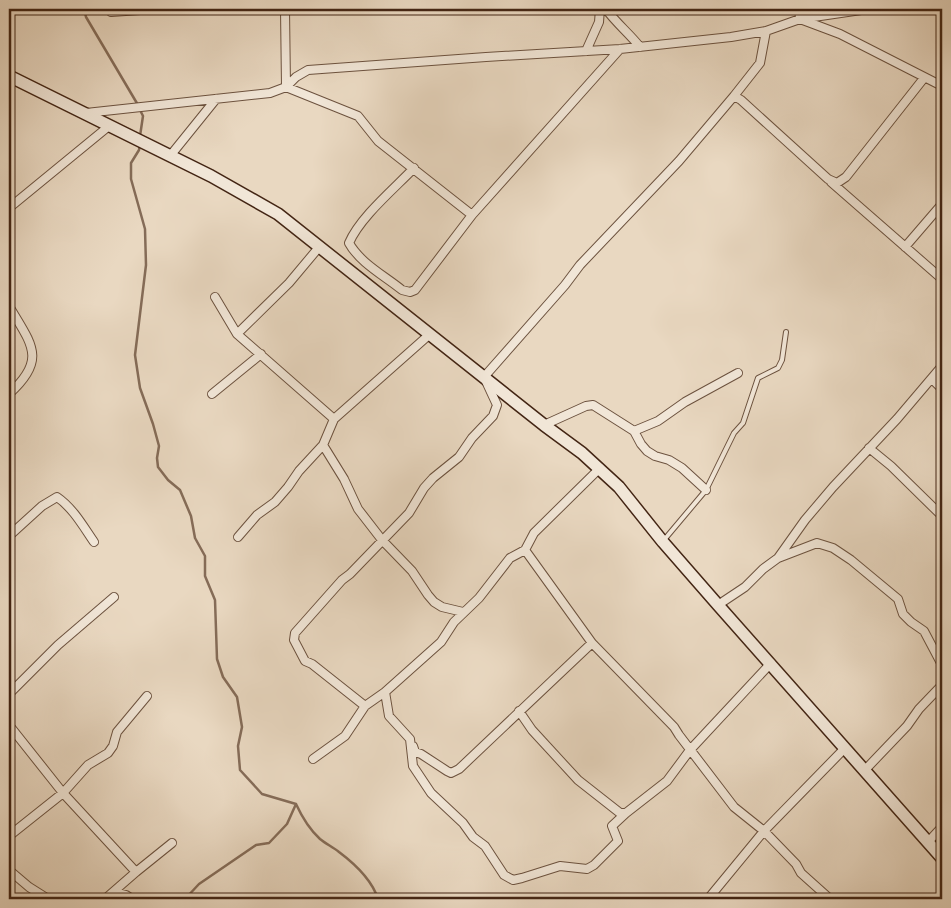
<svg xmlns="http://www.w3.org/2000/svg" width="951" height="908" viewBox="0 0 951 908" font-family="Vollkorn,serif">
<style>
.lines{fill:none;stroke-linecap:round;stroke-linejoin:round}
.stream{stroke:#856c58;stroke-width:2.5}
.lane-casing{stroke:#6c523f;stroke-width:6}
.street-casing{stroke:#6c523f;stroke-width:10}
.secondary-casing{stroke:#432514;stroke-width:14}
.lane{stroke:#f1e6d7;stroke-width:4}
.street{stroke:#f1e6d7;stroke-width:8}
.secondary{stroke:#f1e6d7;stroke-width:11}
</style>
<rect width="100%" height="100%" fill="#e9d8c1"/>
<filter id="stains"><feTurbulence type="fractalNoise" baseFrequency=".004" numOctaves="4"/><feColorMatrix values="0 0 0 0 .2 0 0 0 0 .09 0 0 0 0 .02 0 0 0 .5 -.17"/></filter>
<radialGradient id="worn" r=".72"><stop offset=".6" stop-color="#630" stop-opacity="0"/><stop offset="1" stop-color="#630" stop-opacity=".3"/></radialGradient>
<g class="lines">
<path class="stream" d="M84 9 86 17 138 105
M140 110 143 116 140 136
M140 144 139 150 131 163V179L145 229 146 265 135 355 140 388 153 424 159 446 157 458 158 467 168 480 180 490 191 516 195 538 205 556V576L215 600 217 659 223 677 237 697 242 727 238 746 240 770 262 794 296 804C302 817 309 829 320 839 326 844 333 847 339 852 355 864 372 880 378 899
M185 899 199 884 256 845 269 843 287 824 296 804"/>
<g class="lane-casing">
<path id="lane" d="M664 540 706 490 734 433 743 423 758 378 778 368 782 360 786 332"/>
</g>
<g class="street-casing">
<path id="street" d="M285 9 286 87 358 116 378 141 472 215
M606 9C616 23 629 33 640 47
M799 9 800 19 868 9
M111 12 155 9
M586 51 599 22 600 9
M734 96 741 100 828 179 837 183 846 177 924 78
M86 113 270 93 286 87 296 77 308 70 486 57 620 49 731 37 766 31 800 19 840 34 942 86
M170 156 216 99
M414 168C395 188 360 217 349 243 360 263 385 276 402 290L410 292 415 290 472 215 620 49
M831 182 942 279
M9 208 109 126
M905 247 942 204
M215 297 237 334 334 419
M9 306C31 344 48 359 9 394
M237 334 289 283 320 246
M932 379 942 389
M212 394 261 354
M544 425 586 406 593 405 634 431 641 444 647 451 655 456 669 460 682 468 706 490
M634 431 658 421 685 402 738 373
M323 445 344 479 358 509 382 540 412 571 428 595 434 602 442 607 463 612
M869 448 891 466 942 516
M600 468 534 533 525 550 510 558 479 598 454 622 441 642 385 692 389 716 410 739 413 766 431 793 463 823 473 837 485 846 504 875 513 880 522 878 560 866 587 869 594 865 618 841 612 826 626 813 667 781 690 750 771 663
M9 536 42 506 57 497C73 508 83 526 94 542
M238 537 257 515 275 502 288 487 299 471 323 445 334 419 430 334
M525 550 592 643 674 727 679 735 734 807 764 831 796 864 801 873 830 899
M778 558 817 543 833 548 851 560 898 599 903 614 911 622 924 631 942 665
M718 605 745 587 763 569 778 558 805 520 833 487 897 419 942 366
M385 692 365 706 312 664 305 661 294 640 295 633 342 580 350 574 409 513 424 488 433 478 459 457 472 438 493 416 497 405 484 377 565 285 580 265 679 161 734 96 760 63 766 31
M9 694 58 645 114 597
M519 711 532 730 578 780 620 813H626
M9 725 63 793 136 872
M413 746 415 752 421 754 447 771 451 773 459 769 592 643
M313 759 345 736 365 706
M864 771 907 726 919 709 942 685
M9 836 63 793 88 765 108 753 113 746 117 732 147 696
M928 842 942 827
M9 870 29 887 48 899
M115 892 126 895 132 899
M105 899 136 872 172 843
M708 899 764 831 845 748"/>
</g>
<g class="secondary-casing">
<path id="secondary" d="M9 76 211 176 278 214 544 425 582 453 619 487 663 542 718 605 942 858"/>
</g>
<use href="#lane" class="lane"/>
<use href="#street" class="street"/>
<use href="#secondary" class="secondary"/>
</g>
<rect width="951" height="908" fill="none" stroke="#e9d8c1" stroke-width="30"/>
<rect x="10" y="10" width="931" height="888" fill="none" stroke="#432514" stroke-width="2.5"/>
<rect x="15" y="15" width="921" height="878" fill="none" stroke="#432514"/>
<rect width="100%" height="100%" filter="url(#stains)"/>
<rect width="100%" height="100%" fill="url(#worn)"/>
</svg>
